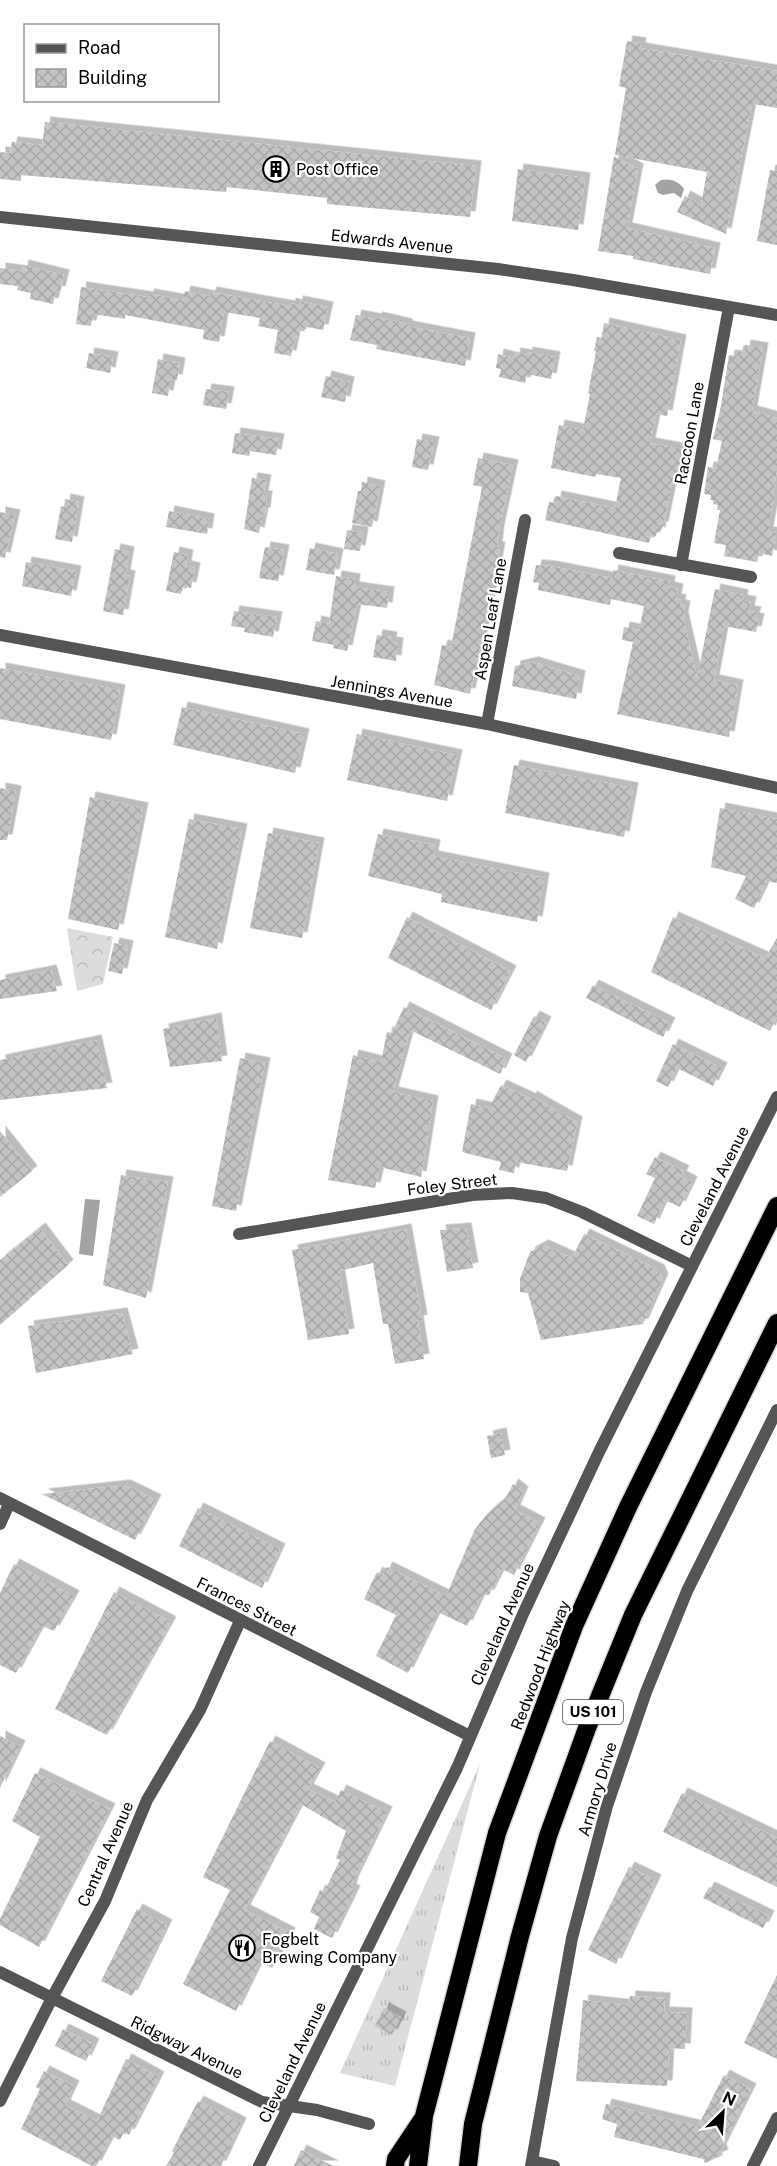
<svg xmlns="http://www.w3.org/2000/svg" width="777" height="2166" viewBox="0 0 777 2166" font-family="'Public Sans',sans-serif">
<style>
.grass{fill:url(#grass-tufts)}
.park{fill:url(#park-crowns)}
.water{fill:#a3a3a3}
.building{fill:url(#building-cross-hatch);filter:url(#shadow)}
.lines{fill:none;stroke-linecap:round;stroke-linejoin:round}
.motorway-casing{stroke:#dbdbdb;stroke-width:21}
.minor{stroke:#555;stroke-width:12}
.tertiary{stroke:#555;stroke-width:12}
.motorway{stroke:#000;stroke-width:18}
.labels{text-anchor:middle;stroke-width:4.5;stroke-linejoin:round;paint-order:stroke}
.shield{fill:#fff;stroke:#4c4c4c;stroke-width:1.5}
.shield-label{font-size:15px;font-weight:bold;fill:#000}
.poi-label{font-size:16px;fill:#000;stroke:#fff;text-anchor:start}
.street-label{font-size:16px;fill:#000;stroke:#fff}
</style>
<defs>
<pattern id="grass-tufts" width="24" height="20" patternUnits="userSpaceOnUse" patternTransform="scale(1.5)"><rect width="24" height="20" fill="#dcdcdc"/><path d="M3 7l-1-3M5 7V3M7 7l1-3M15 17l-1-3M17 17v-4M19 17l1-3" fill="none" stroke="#bbb"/></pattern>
<pattern id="park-crowns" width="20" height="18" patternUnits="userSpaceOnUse" patternTransform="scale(1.5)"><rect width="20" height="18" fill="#dcdcdc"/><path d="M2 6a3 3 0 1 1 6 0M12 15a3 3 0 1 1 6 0" fill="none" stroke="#bbb"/></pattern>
<pattern id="building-cross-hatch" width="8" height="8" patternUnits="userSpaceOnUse" patternTransform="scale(1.5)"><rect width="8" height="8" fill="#c4c4c4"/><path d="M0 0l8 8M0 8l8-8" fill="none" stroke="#a7a7a7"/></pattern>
<filter id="shadow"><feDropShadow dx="5.5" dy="-5.5" stdDeviation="0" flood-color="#0004"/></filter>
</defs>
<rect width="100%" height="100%" fill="#fff"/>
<path class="grass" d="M480 1764 395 2086 340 2073Z"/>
<path class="park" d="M67 928 113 937 103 984 77 991Z"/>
<path class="water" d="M661 180C670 178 679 181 684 189L681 198 674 193 663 195 658 193 655 185Z
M85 1199 100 1200 93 1256 79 1254Z"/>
<path class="building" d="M627 41 641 43 640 48 777 71V108L753 104 751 108 726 234 677 212 685 196 701 205 707 172 615 155 626 88 619 86Z
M45 122 476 166 470 217 327 204V198L227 187 226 192 21 175V181L0 179V152L10 153 12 142 42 145Z
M614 156 638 169 627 228 715 248 710 274 633 259V256L598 251Z
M518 169 585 178 578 230 512 221Z
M770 170 777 171V245L757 241Z
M23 265 64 275 60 292 56 291 53 304 30 299 31 293 17 290 18 286 0 284V268L22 271Z
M81 287 148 297 149 294 183 300 185 291 210 296 211 292 290 306V303L297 305V301L328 307 323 330 307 327 306 329H300L299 337 295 336 291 356 274 353 278 330 258 326 260 318 224 312 219 342 203 339 204 330 125 315V319L93 314 91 326 76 324Z
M356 315 376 319 377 317 407 324V326L470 338 465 366 376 349 377 345 350 340Z
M604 323 681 340 667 416 656 414 650 443 683 449 676 484H672L663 527H661L660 533 657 532 656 536 651 535 649 543 545 520 549 502 555 503 556 496 615 508 621 478 596 474 595 477 551 468 559 425 583 430 590 394 588 393 596 351H594L597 337 602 338Z
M745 345 763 348 752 411 777 418V469L773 493H775L768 532 776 533 772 556 759 553 757 562 724 556 726 545 714 543 720 510H717L718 505 713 504V500H710L711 495 704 494 708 467 716 468 722 441 713 439 721 406 729 355 737 356 738 351 744 352Z
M527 352 555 357 551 379 527 374 525 383 499 377 501 369 496 368 498 354 514 358 515 353 527 355Z
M89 353 113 357 110 373 86 368Z
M158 359 180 363 177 380 171 379 168 396 152 393Z
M326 376 349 382 345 402 321 397Z
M206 389 229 392 226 409 203 405Z
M235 433 279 439 276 455 250 451 249 456 232 453Z
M417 439 434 442 428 470 412 467Z
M478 458 513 465 499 530 497 547H500L494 580 470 694 434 685 442 645 451 647 482 487 473 485Z
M252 478 266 480 263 496H267L265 513H263L259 533 244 529Z
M362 482 380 486 372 527 352 523 358 491H361Z
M65 499 79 502 72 542 55 539 61 506 64 507Z
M169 511 209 519 207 534 166 527Z
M0 512 15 515 5 558 0 557Z
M347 530 363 532 360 551 344 549Z
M265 547 284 550 278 581 259 578Z
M310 548 338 554 334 575 306 570Z
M115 549 129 552 125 575 130 576 123 615 103 611Z
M174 552 188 555 186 566 195 568 191 588 183 586 181 594 166 591Z
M26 562 76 571 71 596 22 586Z
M536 565 550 566 612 578 613 570 670 581 669 587 678 589 676 599 681 600 680 605 685 606 683 617 697 678 715 589 743 595 742 600 751 602 749 611 756 612 754 618 759 619 756 632 724 626 714 680 738 685 729 737 617 714 633 642 622 640 624 627 639 630 644 606 611 599 610 605 538 590 539 583 533 582Z
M336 576 355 579 354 587 389 592 387 608 357 604 347 651 333 648 334 645 312 641 316 621 329 624Z
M234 611 277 617 273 637 244 632 245 628 231 626Z
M377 635 392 637 391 642 398 643 396 661 373 657Z
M533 662 580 676 576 699 512 686 515 666Z
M0 668 120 690 111 740 0 719Z
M182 707 304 734 295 773 173 745Z
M357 734 457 755 447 801 347 780Z
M514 765 633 788 624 837 505 813Z
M0 788 16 791 7 840H0Z
M90 797 143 808 118 930 68 919Z
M720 808 777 819V883L767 881 754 908 735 899 746 876 711 867Z
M189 819 242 829 217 949 165 937Z
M268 833 319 843 302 938 250 928Z
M378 834 435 845 433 856 544 878 537 922 441 902 442 894 368 876Z
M407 917 511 971 491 1010 388 958Z
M673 917 765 958 777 938V1016L770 1031 651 972Z
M114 943 128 946 122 974 108 971Z
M51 970 57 991 0 999V980Z
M593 985 670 1023 663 1037 586 998Z
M404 1007 507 1059 500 1074 410 1030 393 1092 433 1101 421 1177 380 1167 375 1188 328 1180 353 1055 381 1062 387 1032 392 1033Z
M534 1016 546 1022 526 1062 514 1055Z
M216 1018 222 1061 170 1067 163 1029Z
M96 1040 107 1088 0 1100V1060Z
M673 1044 722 1068 713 1086 677 1068 668 1087 656 1081Z
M240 1058 265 1063 236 1211 212 1206Z
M501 1085 531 1099V1096L577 1122 567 1171 516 1162 514 1173 499 1170 501 1162 462 1152 471 1104 489 1108Z
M0 1131 32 1171 0 1197Z
M655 1157 684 1171 681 1176 692 1182 680 1207 665 1200 654 1224 637 1216 655 1178 646 1174Z
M121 1175 168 1182 146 1298 103 1285Z
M40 1228 68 1265 0 1325V1260Z
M466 1228 473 1268 447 1272 440 1230Z
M406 1229 422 1320 418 1321 424 1359 395 1364 388 1324H383L373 1263 339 1271 349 1334 308 1340 292 1250Z
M584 1234 659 1270 663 1279 643 1324 541 1340 528 1293 520 1292V1279L530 1252 543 1245 572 1258Z
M122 1313 133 1354 36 1373 28 1326Z
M501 1433 505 1455 491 1458 487 1436Z
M513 1484 523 1492 515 1510 540 1523 514 1575 502 1569 489 1595H482L467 1626 438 1612 408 1673 376 1656 396 1615 364 1599 377 1572 383 1575 387 1567 446 1596 475 1529 488 1513 505 1499Z
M125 1485 156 1500 135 1540 42 1494Z
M198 1508 280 1549 262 1588 179 1546Z
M14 1564 74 1596 54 1631 42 1626 16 1673 0 1665V1593Z
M114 1592 171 1622 107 1735 55 1709Z
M0 1736 20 1746 0 1788Z
M270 1741 320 1768 308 1789 335 1802 341 1790 387 1812 353 1882 351 1889 355 1891 332 1938 314 1929 319 1917 310 1912 320 1890 324 1892 340 1860 336 1858 346 1831 301 1804 245 1910 290 1933 272 1968 260 1962 236 2011 183 1984 230 1890 203 1877Z
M35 1773 110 1809 39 1947 0 1925V1919L40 1837 12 1821Z
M682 1793 777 1838V1887L663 1832Z
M629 1867 656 1880 616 1964 588 1950Z
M709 1887 769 1916 763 1928 703 1898Z
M137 1909 167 1925 132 1996 101 1981Z
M777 1975V2059L744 2043Z
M630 1996 665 1998 664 2012 687 2013 685 2049 669 2048 667 2086 576 2081 583 2000 629 2005Z
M384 2008 401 2017 392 2035 375 2026Z
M63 2029 94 2044 86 2061 55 2046Z
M126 2059 159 2077 129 2135 124 2132 120 2140 112 2136 96 2166H92L21 2129 40 2089 36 2087 44 2071 74 2086 65 2105 97 2121Z
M724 2075 751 2089 721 2149 723 2155 705 2163 703 2159 614 2137 617 2124 602 2119 606 2104 698 2126Z
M198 2101 241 2123 221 2166H166L174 2153 172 2151Z
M301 2150 333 2166H294Z"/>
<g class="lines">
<g class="motorway-casing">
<path id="motorway" d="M395 2166 396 2159 422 2120
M418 2166 424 2116 497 1833 574 1626 628 1507 777 1206
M468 2166 473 2124 520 1936 548 1836 587 1728 633 1615 777 1323"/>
</g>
<path class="minor" d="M0 217 498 269 573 280 777 315
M619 553 751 577
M681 565 729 307
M0 635 487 724 777 788
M487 724 525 520
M239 1234 472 1195 512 1193 546 1198 582 1212 692 1266
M0 1524 9 1504
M0 1972 262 2102 317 2110 369 2124
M0 2101 52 1998 105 1901 147 1800 200 1710 240 1621
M532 2161 554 2166
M531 2166 572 1938 607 1806 646 1692 687 1591 777 1410
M753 2166 777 2118"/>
<path class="tertiary" d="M0 1498 470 1736
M259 2166 457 1768 523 1614 599 1452 777 1097"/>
<use href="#motorway" class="motorway"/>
</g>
<defs>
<g id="building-ring" transform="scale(1.35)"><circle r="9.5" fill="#fff" stroke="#000" stroke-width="1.5"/><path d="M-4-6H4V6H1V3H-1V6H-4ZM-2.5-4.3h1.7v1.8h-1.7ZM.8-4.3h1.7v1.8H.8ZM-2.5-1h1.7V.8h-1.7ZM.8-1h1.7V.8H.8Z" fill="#000"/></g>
<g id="restaurant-ring" transform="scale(1.35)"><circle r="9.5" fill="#fff" stroke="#000" stroke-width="1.5"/><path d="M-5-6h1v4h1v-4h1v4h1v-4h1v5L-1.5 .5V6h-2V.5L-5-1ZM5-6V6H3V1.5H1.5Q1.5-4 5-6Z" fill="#000"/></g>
</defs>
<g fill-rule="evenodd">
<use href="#building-ring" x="276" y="169"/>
<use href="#restaurant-ring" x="242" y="1948"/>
</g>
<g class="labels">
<rect class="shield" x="563" y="1700" width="60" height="24" rx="4.5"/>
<g class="shield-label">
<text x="593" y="1717">US 101</text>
</g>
<g class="poi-label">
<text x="296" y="175">Post Office</text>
<text x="262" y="1945">Fogbelt<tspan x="262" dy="18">Brewing Company</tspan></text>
</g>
<g class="street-label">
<text transform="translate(392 241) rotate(6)" y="6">Edwards Avenue</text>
<text transform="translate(689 433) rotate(-80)" y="6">Raccoon Lane</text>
<text transform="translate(490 619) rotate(-80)" y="6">Aspen Leaf Lane</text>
<text transform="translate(392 691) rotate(10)" y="6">Jennings Avenue</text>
<text transform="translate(452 1184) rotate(-7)" y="6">Foley Street</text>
<text transform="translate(714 1186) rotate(-63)" y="6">Cleveland Avenue</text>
<text transform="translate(247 1606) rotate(27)" y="6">Frances Street</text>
<text transform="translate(502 1624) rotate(-66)" y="6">Cleveland Avenue</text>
<text transform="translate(540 1665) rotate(-69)" y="6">Redwood Highway</text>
<text transform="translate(597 1789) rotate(-73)" y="6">Armory Drive</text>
<text transform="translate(105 1854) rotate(-66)" y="6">Central Avenue</text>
<text transform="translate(187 2047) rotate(26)" y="6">Ridgway Avenue</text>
<text transform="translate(292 2062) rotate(-64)" y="6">Cleveland Avenue</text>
</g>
</g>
<rect x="24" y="24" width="195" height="78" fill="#ffffff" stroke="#999999" stroke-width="1.5"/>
<rect x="36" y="44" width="30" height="9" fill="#555555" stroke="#999999" stroke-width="1.5"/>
<text x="78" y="54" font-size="18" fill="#000000">Road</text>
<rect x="36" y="69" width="30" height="18" fill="url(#building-cross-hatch)" stroke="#999999" stroke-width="1.5"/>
<text x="78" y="84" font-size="18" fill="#000000">Building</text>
<g transform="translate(723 2112) rotate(25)" stroke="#ffffff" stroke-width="4.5" paint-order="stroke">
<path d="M0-4.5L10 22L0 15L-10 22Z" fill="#000000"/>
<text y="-9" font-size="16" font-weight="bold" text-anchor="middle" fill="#000000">N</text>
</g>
</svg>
